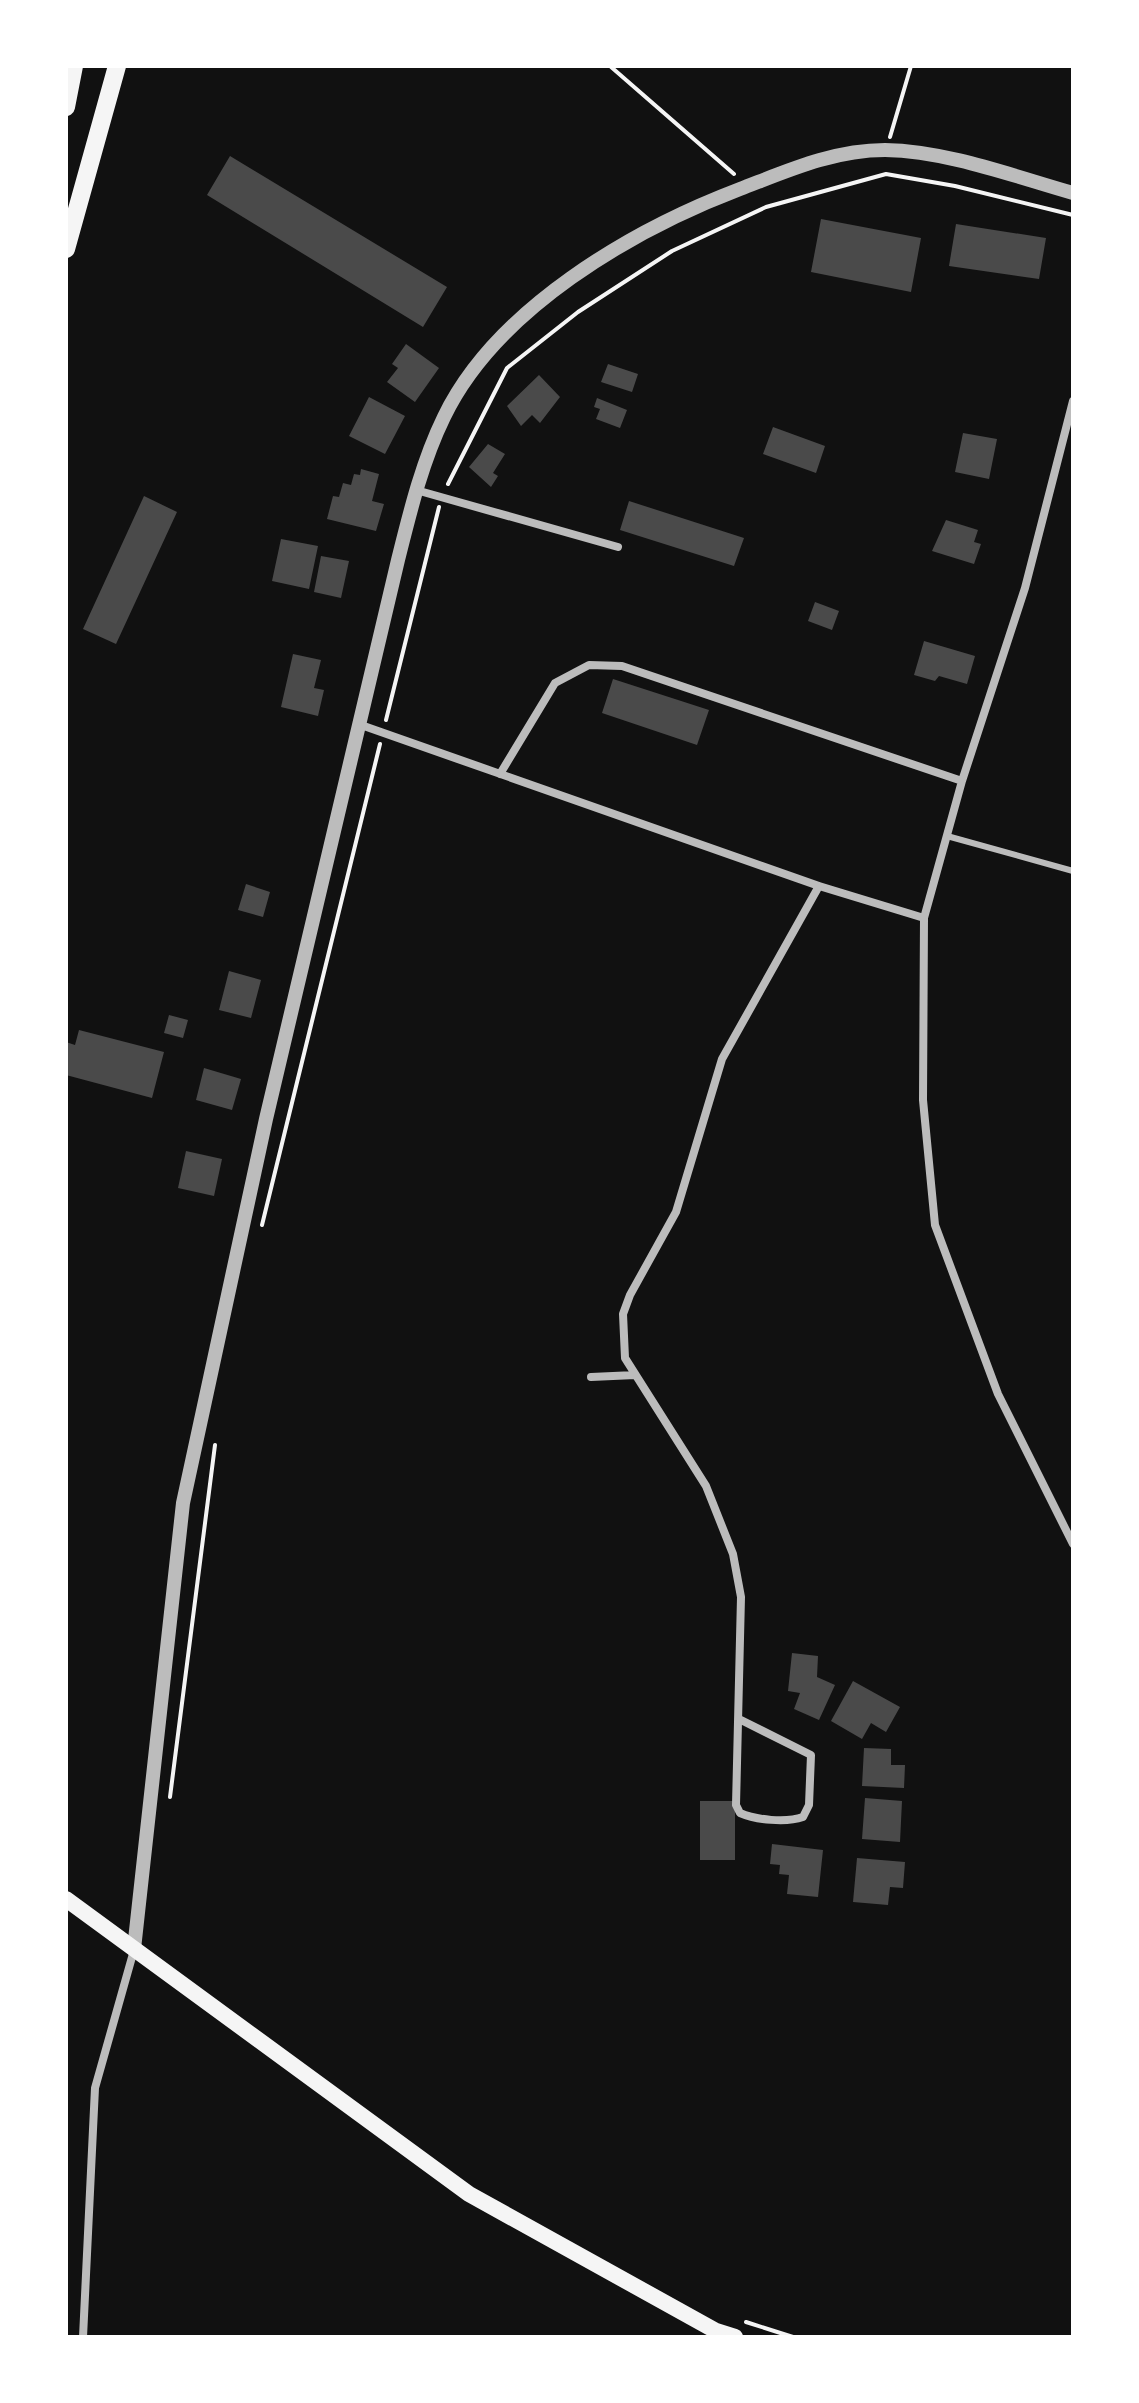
<svg xmlns="http://www.w3.org/2000/svg" width="1139" height="2403" viewBox="0 0 1139 2403" font-family="Barlow,sans-serif">
<style>
.building{fill:#4a4a4a}
.lines{fill:none;stroke-linecap:round;stroke-linejoin:round}
.path{stroke:#f5f5f5;stroke-width:4}
.service{stroke:#bcbcbc;stroke-width:6}
.minor{stroke:#bcbcbc;stroke-width:8}
.tertiary{stroke:#bcbcbc;stroke-width:14}
.secondary{stroke:#f5f5f5;stroke-width:16}
.trunk{stroke:#f5f5f5;stroke-width:18}
</style>
<rect width="100%" height="100%" fill="#111"/>
<path class="building" d="M230 156 447 287 423 327 207 195Z
M821 219 921 238 911 292 811 272Z
M956 224 1046 238 1039 279 949 266Z
M406 344 439 368 415 402 387 382 398 368 392 364Z
M608 364 638 374 632 392 601 382Z
M539 375 560 397 540 423 532 415 521 426 507 406Z
M369 397 405 416 385 454 349 436Z
M597 398 627 410 620 428 596 419 600 409 594 407Z
M773 427 825 446 816 473 763 454Z
M963 433 997 439 989 479 955 472Z
M488 444 505 454 493 473 498 476 491 487 469 467Z
M361 469 379 474 372 501 384 504 376 531 327 519 333 496 339 497 343 483 351 485 354 474 360 475Z
M144 496 177 512 116 644 83 629Z
M629 501 744 538 734 566 620 530Z
M946 520 978 530 974 542 981 544 974 564 932 551Z
M281 539 318 546 309 589 272 581Z
M321 556 349 561 341 598 314 592Z
M815 602 839 611 832 630 808 621Z
M924 641 975 656 967 684 939 676 935 681 914 675Z
M293 654 321 660 314 688 324 690 318 716 281 707Z
M613 679 709 710 697 745 602 713Z
M246 884 270 892 263 917 238 910Z
M229 971 261 980 251 1018 219 1010Z
M169 1015 188 1020 183 1038 164 1033Z
M79 1030 164 1052 152 1098 66 1075V1042L75 1045Z
M204 1068 241 1079 232 1110 196 1100Z
M186 1151 222 1159 214 1196 178 1188Z
M792 1653 818 1656 817 1677 835 1685 819 1720 794 1709 800 1693 788 1691Z
M853 1681 900 1707 886 1732 871 1723 862 1739 831 1721Z
M864 1748 891 1749V1765H905L904 1788 862 1786Z
M865 1798 902 1801 900 1842 862 1839Z
M700 1801H735V1860H700Z
M772 1844 823 1850 818 1897 787 1894 789 1875 779 1874 780 1865 770 1864Z
M857 1858 905 1862 903 1888 890 1887 888 1905 853 1902Z"/>
<g class="lines">
<path class="path" d="M610 66 734 174
M890 137 911 66
M448 484 507 368 578 312 672 251 766 207 886 174 955 186 1073 215
M386 720 439 507
M262 1225 380 744
M170 1797 215 1445
M746 2322 793 2337"/>
<path class="service" d="M947 836 1073 871"/>
<path class="minor" d="M1073 401 1025 588 962 781 924 918 923 1100 935 1225 998 1394 1073 1544
M416 490 618 547
M361 725 819 886 924 918
M500 774 555 683 589 665 622 666 962 781
M591 1377 635 1375
M739 1719 811 1755 809 1805 803 1817C786 1823 756 1820 740 1813L736 1805 741 1597 733 1554 706 1486 625 1358 623 1314 630 1295 676 1212 722 1059 819 886
M83 2337 95 2088 134 1950"/>
<path class="tertiary" d="M134 1949 183 1503 266 1119 398 560C410 512 422 462 444 417 496 309 632 230 740 189 787 171 833 150 885 150 947 151 1013 176 1073 193"/>
<path class="secondary" d="M66 1899 469 2194 716 2331 735 2337"/>
<path class="trunk" d="M66 107 74 66
M66 249 117 66"/>
</g>
<rect width="1139" height="2403" fill="none" stroke="#ffffff" stroke-width="136"/>
</svg>
